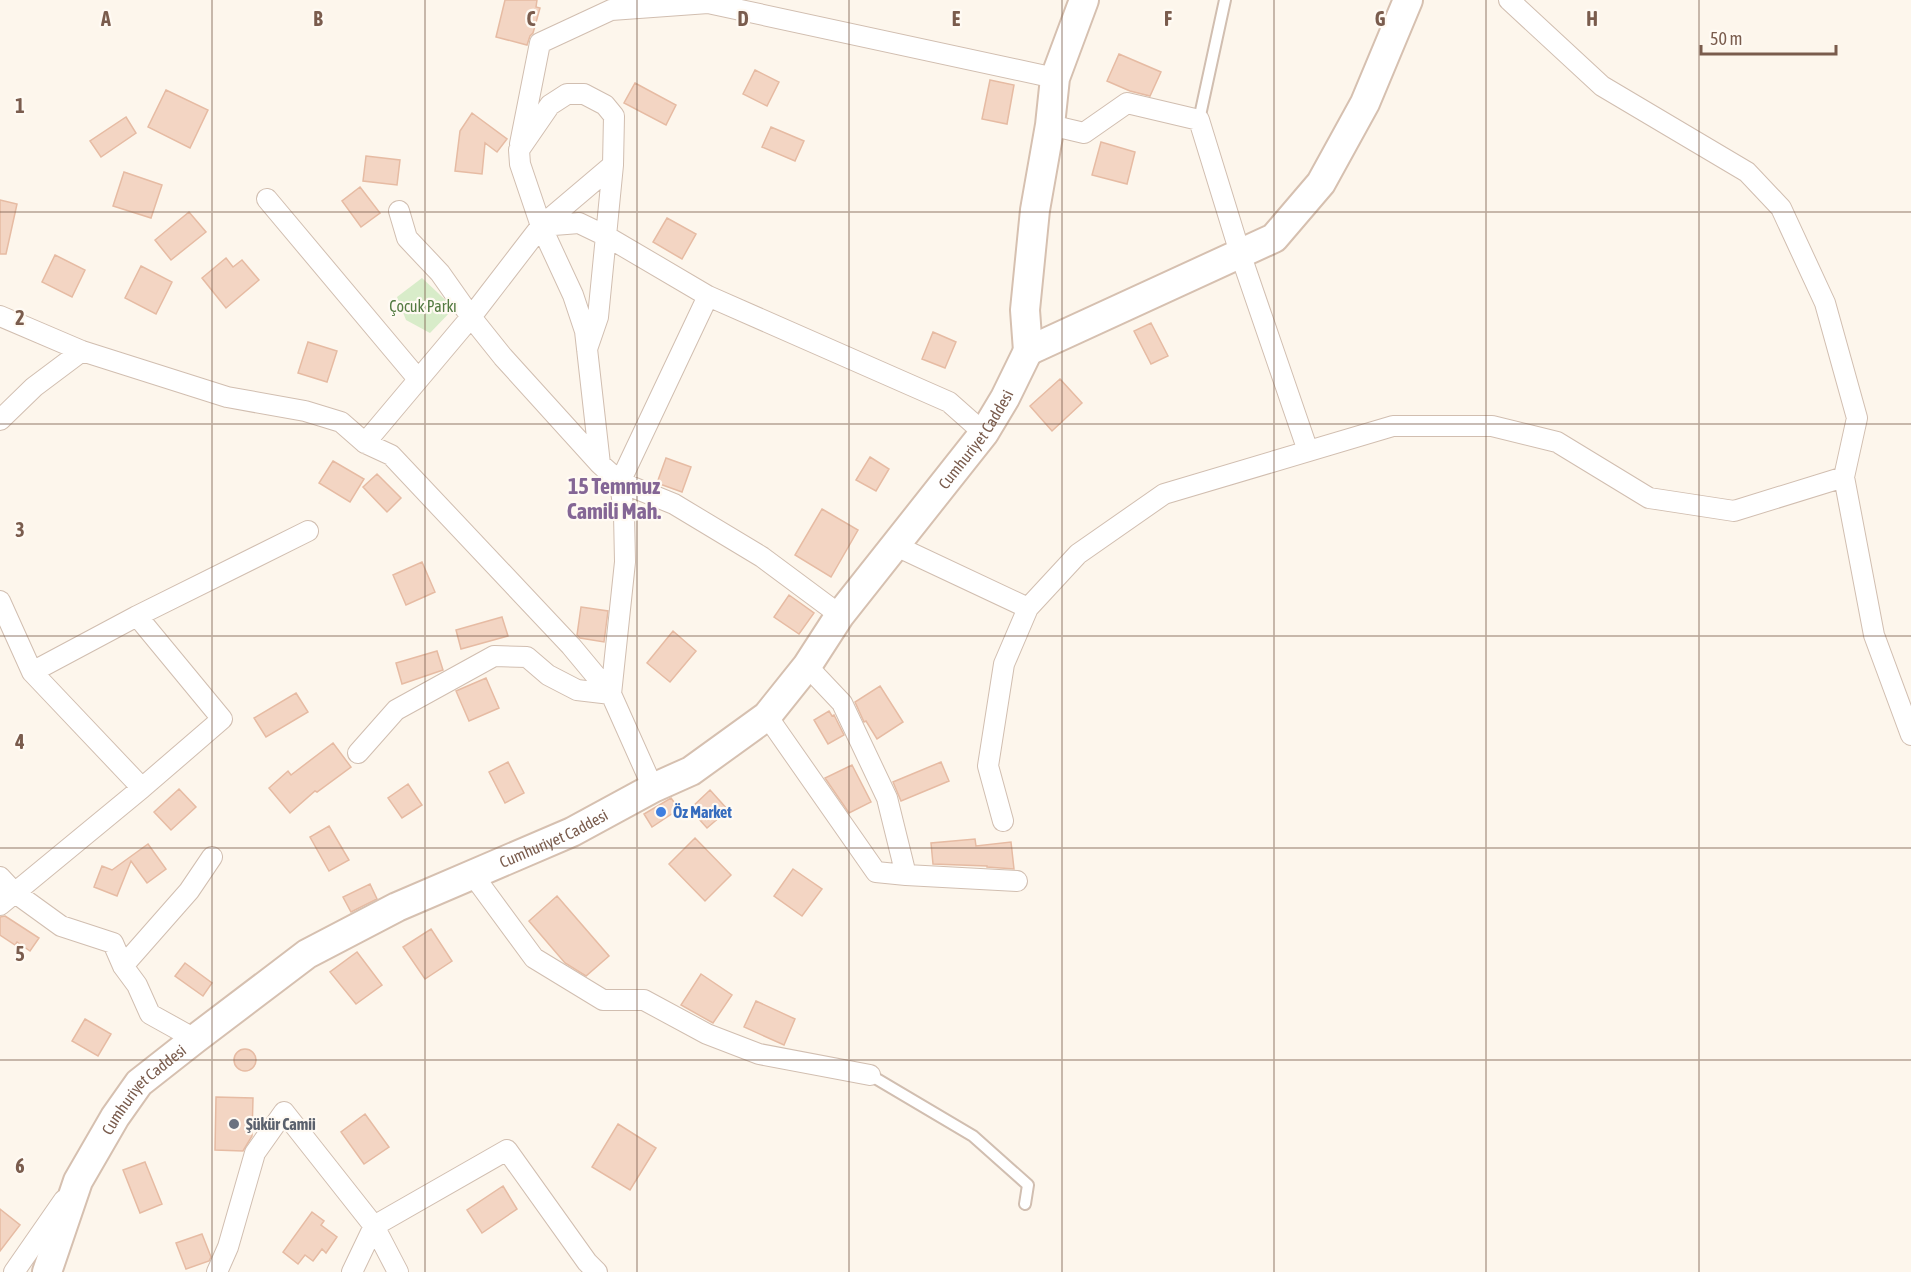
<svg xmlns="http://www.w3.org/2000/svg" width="1911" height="1272" viewBox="0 0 1911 1272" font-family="'Asap Condensed',sans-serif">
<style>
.green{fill:#d8ecc9}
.building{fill:#f3d5c3;stroke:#e6bba3;stroke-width:1.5}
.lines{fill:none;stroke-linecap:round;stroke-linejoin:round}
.lane-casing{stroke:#d1beb0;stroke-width:14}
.street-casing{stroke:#d1beb0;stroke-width:22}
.secondary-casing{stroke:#d6c0b0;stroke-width:32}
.lane{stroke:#fff;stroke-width:10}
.street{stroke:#fff;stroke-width:20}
.secondary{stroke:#fff;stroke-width:28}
.grid{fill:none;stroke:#7a5c4d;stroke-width:1.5;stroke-opacity:0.55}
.shop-dot{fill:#3f7fe0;stroke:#fffaf3;stroke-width:2}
.worship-dot{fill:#6b7280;stroke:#fffaf3;stroke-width:2}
.labels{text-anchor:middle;stroke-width:4.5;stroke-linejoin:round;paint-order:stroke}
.park-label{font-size:16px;fill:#537a41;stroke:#fffaf3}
.street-label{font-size:16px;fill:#7a5c4d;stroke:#fffaf3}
.shop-label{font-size:16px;font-weight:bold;fill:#366cbe;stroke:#fffaf3;text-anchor:start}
.worship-label{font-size:16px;font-weight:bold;fill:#5b616d;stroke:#fffaf3;text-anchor:start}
.district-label{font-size:22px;font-weight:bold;fill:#846695;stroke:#fffaf3}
.grid-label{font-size:20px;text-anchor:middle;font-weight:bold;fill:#7a5c4d;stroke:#fffaf3;stroke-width:4.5;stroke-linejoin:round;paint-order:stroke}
</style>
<rect width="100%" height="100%" fill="#fdf6ec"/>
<path class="green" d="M422 278 454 308 430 333 406 320 397 297Z"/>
<path class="building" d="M505 0H537L536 7 540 8 533 33 530 36 527 45 496 37Z
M1119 54 1161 72 1150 96 1130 91 1107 81Z
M755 70 779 82 767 106 743 94Z
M990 80 1014 85 1007 124 982 119Z
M635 83 676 105 666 125 624 103Z
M166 90 208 110 190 148 148 127Z
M472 113 507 139 497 152 485 143 482 174 455 171 460 131Z
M126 117 136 133 101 157 90 141Z
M771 127 804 141 795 161 762 147Z
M1101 142 1135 152 1127 184 1092 175Z
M366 156 400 160 397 185 363 181Z
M124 172 162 185 151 218 113 206Z
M360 187 380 213 361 227 342 201Z
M0 200 17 204 6 254H0Z
M189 212 206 232 171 260 155 240Z
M667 218 696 234 682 259 653 242Z
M55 255 85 270 72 297 42 282Z
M226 258 233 267 242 260 259 280 226 308 202 278Z
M141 266 172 282 156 314 125 298Z
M1151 323 1168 356 1151 364 1134 331Z
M933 332 956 342 945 368 922 359Z
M308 342 337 351 327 382 298 373Z
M1060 379 1082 403 1052 431 1030 406Z
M870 457 889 469 876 491 856 480Z
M666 458 691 467 682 492 657 483Z
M333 461 364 479 350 502 319 483Z
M377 474 401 498 387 512 363 487Z
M822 509 858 530 831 577 795 555Z
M422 562 435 592 406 605 393 575Z
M789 595 814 613 799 634 774 617Z
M581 607 608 611 604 642 580 638 577 635Z
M502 617 508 636 461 649 456 630Z
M673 631 696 651 670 682 647 663Z
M437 651 443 670 402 684 396 663Z
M486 678 499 708 469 721 456 691Z
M880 686 903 722 877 739 866 721 864 722 855 702Z
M296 693 308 712 266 737 254 718Z
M829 711 832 716 834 715 844 735 828 744 814 720Z
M333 743 351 767 317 792 315 791 290 813 269 788 288 771 291 775Z
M508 762 524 793 505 803 489 772Z
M941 762 949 781 901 801 893 782Z
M852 765 871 802 849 813 825 778Z
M408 784 422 805 402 818 388 798Z
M179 789 196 807 171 830 154 812Z
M710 790 728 810 707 828 690 809Z
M671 798 679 809 652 827 644 814Z
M329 826 349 860 329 871 310 837Z
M695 838 731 875 705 901 669 864Z
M975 839 976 846 1011 842 1014 869 987 867V866L933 864 931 843Z
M148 844 166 869 147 883 131 861 117 896 94 887 102 866 112 870Z
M793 869 822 889 802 916 774 896Z
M370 884 377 899 351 912 343 897Z
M557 896 609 956 586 976 565 963 529 921Z
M5 916 39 938 30 951 17 942 15 945 0 935V917Z
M431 929 452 961 425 979 403 947Z
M357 952 382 985 356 1004 330 972Z
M185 963 212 983 203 996 175 976Z
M701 974 732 995 713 1023 681 1005Z
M756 1001 795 1019 784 1045 744 1027Z
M85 1019 111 1034 98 1056 72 1041Z
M234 1060a11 11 0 1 1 22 0a11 11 0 1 1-22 0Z
M216 1097 253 1098 252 1136 243 1151 215 1150Z
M365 1114 389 1147 364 1164 341 1132Z
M618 1124 656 1148 630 1190 592 1167Z
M145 1162 162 1204 140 1213 123 1170Z
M503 1186 517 1209 482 1233 467 1210Z
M0 1209 20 1225 0 1251Z
M312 1212 324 1221 321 1225 337 1237 326 1253 322 1249 313 1261 305 1255 298 1264 283 1252Z
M202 1234 211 1257 209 1261 186 1269 176 1243Z"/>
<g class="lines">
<g class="lane-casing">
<path id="lane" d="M1199 120 1225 0
M870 1075 973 1136 1028 1185 1025 1204"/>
</g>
<g class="street-casing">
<path id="street" d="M1509 0 1602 86 1747 172 1781 208 1825 303 1857 418 1844 477 1874 635 1911 735
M1050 125 1084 133 1127 103 1199 120 1240 253 1308 451
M520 144 540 43 611 10 708 3 1055 78
M267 199 418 379
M399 211 407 238 440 273 471 317 503 357 600 464
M541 226 579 223 606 236 708 296 949 402 984 433
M708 296 620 482 674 504 762 557 840 615
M0 316 82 351 227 397 305 411 341 422 365 443 391 455 571 646 611 694 577 690 548 675 527 657 494 656 396 710 358 753
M587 349 598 317 613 165 614 116 605 105 584 94H567L550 105 519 150 520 164 541 226 573 295 585 331 600 464 620 482 624 514 625 562 611 694 653 788
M0 420 34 387 82 351
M365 443 471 317 541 226 613 165
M894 545 1028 608
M0 601 32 672 142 788
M807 666 842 703 887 798 906 875 1017 881
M32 672 137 616
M767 716 876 872 906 875
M1003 821 988 766 1004 664 1028 608 1078 554 1164 494 1393 426H1492L1557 442 1649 498 1734 511 1844 477
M473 875 534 958 603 1000H644L707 1034 759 1054 870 1075
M0 877 14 892 61 926 113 943 123 966 137 985 150 1014 195 1039
M0 905 142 788 222 719 137 616 308 531
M123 966 189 891 212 857
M14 1272 64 1200
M217 1272 228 1247 255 1153 284 1112 374 1226 352 1272
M398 1272 374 1226 507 1150 587 1262 597 1272"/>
</g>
<g class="secondary-casing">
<g id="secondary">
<path d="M1028 351 1274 238 1321 183 1365 103 1408 0"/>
<path d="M1028 351 1025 310 1035 210 1050 125 1055 78 1084 0"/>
<path id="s1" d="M47 1272 78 1181 115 1117 139 1083 195 1039 307 954 397 907 572 832 653 788 691 771 767 716 807 666 840 615 984 433 1005 398 1028 351"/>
</g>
</g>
<use href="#lane" class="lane"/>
<use href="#street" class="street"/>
<use href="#secondary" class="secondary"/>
</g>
<path class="grid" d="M212 0V1272M425 0V1272M637 0V1272M849 0V1272M1062 0V1272M1274 0V1272M1486 0V1272M1699 0V1272M0 212H1911M0 424H1911M0 636H1911M0 848H1911M0 1060H1911"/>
<circle class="shop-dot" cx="661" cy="812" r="6"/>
<circle class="worship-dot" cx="234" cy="1124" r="6"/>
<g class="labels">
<g class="park-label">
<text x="423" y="312">Çocuk Parkı</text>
</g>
<g class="street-label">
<text dy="6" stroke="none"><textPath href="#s1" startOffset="1290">Cumhuriyet Caddesi</textPath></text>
<text dy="6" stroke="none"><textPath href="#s1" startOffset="696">Cumhuriyet Caddesi</textPath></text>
<text dy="6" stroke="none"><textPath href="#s1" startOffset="210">Cumhuriyet Caddesi</textPath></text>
</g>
<g class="shop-label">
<text x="673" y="818">Öz Market</text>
</g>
<g class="worship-label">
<text x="246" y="1130">Şükür Camii</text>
</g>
<g class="district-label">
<text x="614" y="494">15 Temmuz<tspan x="614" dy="25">Camili Mah.</tspan></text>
</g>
</g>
<g class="grid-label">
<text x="106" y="26">A</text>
<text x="318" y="26">B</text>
<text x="531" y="26">C</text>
<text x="743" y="26">D</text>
<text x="956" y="26">E</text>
<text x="1168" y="26">F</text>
<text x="1380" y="26">G</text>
<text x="1592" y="26">H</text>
<text x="20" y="113">1</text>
<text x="20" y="325">2</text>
<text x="20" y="537">3</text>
<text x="20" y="749">4</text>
<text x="20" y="961">5</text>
<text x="20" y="1173">6</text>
</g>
<path d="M1701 45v9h135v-9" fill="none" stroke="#7a5c4d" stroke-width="3"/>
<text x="1710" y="45" font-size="18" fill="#7a5c4d" stroke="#fffaf3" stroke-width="4.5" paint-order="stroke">50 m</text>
</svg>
